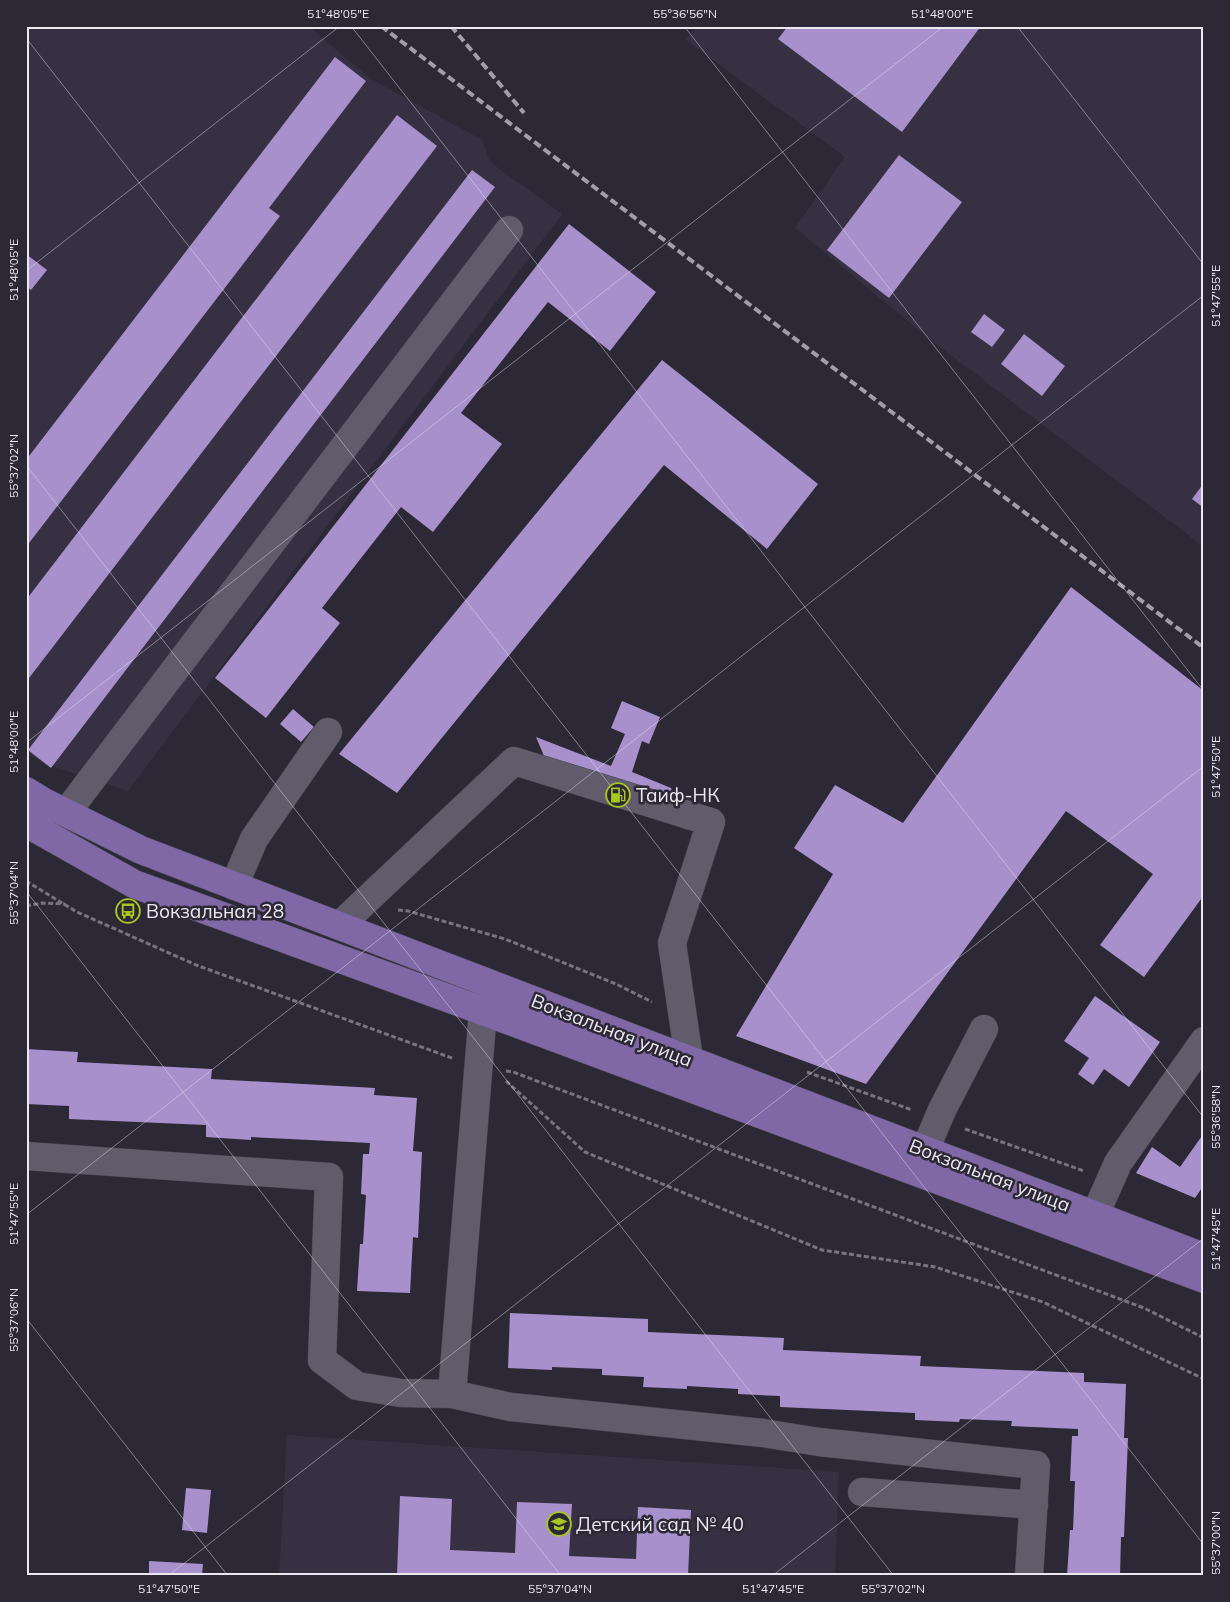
<svg xmlns="http://www.w3.org/2000/svg" width="1230" height="1602" viewBox="0 0 1230 1602" font-family="Mulish,sans-serif">
<style>
.built{fill:#373043}
.building{fill:#a790cc}
.lines{fill:none;stroke-linecap:round;stroke-linejoin:round}
.minor-casing{stroke:#484550;stroke-width:29}
.major-casing{stroke:#484550;stroke-width:29}
.path{stroke:#78737f;stroke-width:3;stroke-dasharray:5 2.5;stroke-linecap:butt}
.minor{stroke:#615b6b;stroke-width:28}
.major{stroke:#8067a5;stroke-width:28}
.rail{stroke:#a29ea9;stroke-width:4;stroke-dasharray:8 4;stroke-linecap:butt}
.ticks{fill:none;stroke:#ebe8f1;stroke-width:1;stroke-opacity:0.45}
.labels{text-anchor:middle;stroke-width:5;stroke-linejoin:round;paint-order:stroke}
.poi-label{font-size:19px;fill:#ebe8f1;stroke:#2d2836;text-anchor:start}
.street-label{font-size:19px;fill:#ebe8f1;stroke:#2d2836}
.neatline{fill:none;stroke:#ebe8f1;stroke-width:2}
.ticks-label{font-size:12px;text-anchor:middle;fill:#ebe8f1}
</style>
<rect width="100%" height="100%" fill="#2d2836"/>
<path class="built" d="M26 26H308L371 79 482 140 490 162 562 214 128 791 43 763 26 753Z
M696 26H1204V547L931 340 795 228 845 157 686 40Z
M287 1435 839 1472 835 1576H279Z"/>
<path class="building" d="M788 26H981L902 132 778 39Z
M335 57 366 81 269 208 280 216 26 547V460Z
M397 115 437 146 26 682V600Z
M899 155 962 202 889 298 827 250Z
M472 170 495 187 51 768 28 750Z
M569 224 656 292 610 351 548 302 461 413 502 444 433 532 401 507 322 608 340 623 266 718 215 678Z
M26 254 47 270 31 290 26 286Z
M984 314 1005 330 992 347 971 332Z
M1024 334 1065 366 1042 396 1001 364Z
M662 360 818 484 767 549 664 465 397 793 339 754Z
M1204 483V508L1192 499Z
M1071 587 1204 691V895L1144 977 1100 945 1153 874 1066 811 866 1084 736 1036 833 874 794 848 835 785 903 823Z
M622 701 660 717 649 744 642 741 632 772 671 788 688 830 555 782 536 737 611 766 625 734 611 728Z
M293 709 314 727 301 742 280 724Z
M1095 996 1160 1042 1129 1087 1104 1069 1093 1085 1078 1074 1089 1058 1064 1041Z
M26 1049 78 1052 77 1062 212 1069 211 1079 375 1088 374 1095 417 1098 413 1151 422 1152 418 1238 413 1237 410 1293 357 1291 360 1244H363L366 1195 361 1194 363 1154H369L370 1143 251 1137V1140L206 1137V1125L69 1119V1106L26 1104Z
M1204 1133V1185L1195 1198 1136 1173 1152 1147 1180 1167Z
M510 1313 648 1319V1332L784 1338 783 1350 921 1356 920 1366 1084 1373V1382L1126 1384 1124 1438H1128L1124 1537H1121L1120 1576H1067L1070 1530H1073L1075 1481H1070L1072 1436H1078V1429L1011 1426 1012 1421 960 1419 959 1422 915 1420V1413L780 1407V1396L738 1394V1389L687 1386V1389L643 1387 644 1377 602 1375V1369L552 1367V1370L508 1368Z
M186 1488 211 1490 207 1533 182 1530Z
M400 1496 452 1499 450 1550 515 1553 517 1502 572 1504 569 1556 636 1559 638 1507 691 1510 688 1576 397 1575Z
M149 1561 203 1564 202 1576H149Z"/>
<g class="lines">
<g class="minor-casing">
<path id="minor" d="M66 813 509 230
M234 886 254 839 328 732
M339 926 514 761 711 822 672 943 689 1059
M925 1150 942 1110 984 1029
M26 1156 329 1177 322 1360 357 1386 401 1393 452 1394 511 1407 763 1433 819 1442 1036 1465 1029 1576
M1095 1215 1118 1163 1204 1041
M452 1394 483 1011 488 988
M862 1492 1034 1505"/>
</g>
<g class="major-casing">
<path id="major" d="M26 791 44 802 141 850 1204 1257
M26 823 134 884 483 1011 1204 1279"/>
</g>
<path class="path" d="M26 881 77 912 196 965 452 1058
M26 906 42 903 65 904
M398 910 408 911 505 939 616 984 652 1002
M506 1071 513 1072 1144 1308 1204 1338
M807 1072 912 1110
M506 1081 585 1152 822 1250 935 1267 1043 1302 1204 1379
M965 1129 1084 1171"/>
<use href="#minor" class="minor"/>
<use href="#major" class="major"/>
<path class="rail" d="M381 26 1204 648
M451 26 524 113"/>
</g>
<path class="ticks" d="M351 26 1204 1118M684 26 1204 691M1017 26 1204 265M26 38 1204 1545M26 271 340 26M26 465 894 1576M26 743 944 26M26 891 561 1576M26 1215 1204 295M26 1318 228 1576M168 1576 1204 766M772 1576 1204 1238"/>
<defs>
<g id="fuel-ring" transform="scale(1.25)"><circle r="9.5" fill="#2d2836" stroke="#a7c820" stroke-width="1.5"/><path d="M-5.5-6h7V0h2V4h1.3V-2.5L3-4.5l.8-.8L6-3V5H2.5V1h-1V6h-7ZM-4.2-4.7v3.2H.2V-4.7Z" fill="#a7c820"/></g>
<g id="bus-ring" transform="scale(1.25)"><circle r="9.5" fill="#2d2836" stroke="#a7c820" stroke-width="1.5"/><path d="M-5-6H5V4H4V6H2V4H-2V6H-4V4H-5ZM-3.5-4V0h7V-4ZM-3.5 1.2v1.5H-2V1.2ZM2 1.2v1.5H3.5V1.2Z" fill="#a7c820"/></g>
<g id="school-ring" transform="scale(1.25)"><circle r="9.5" fill="#2d2836" stroke="#a7c820" stroke-width="1.5"/><path d="M0-5L7-2L0 1L-7-2ZM-4 1L0 2.5L4 1V4Q0 6-4 4Z" fill="#a7c820"/></g>
</defs>
<g fill-rule="evenodd">
<use href="#fuel-ring" x="618" y="795"/>
<use href="#bus-ring" x="128" y="911"/>
<use href="#school-ring" x="559" y="1524"/>
</g>
<g class="labels">
<g class="poi-label">
<text x="636" y="802">Таиф-НК</text>
<text x="146" y="918">Вокзальная 28</text>
<text x="576" y="1531">Детский сад № 40</text>
</g>
<g class="street-label">
<text transform="translate(612 1030) rotate(21)" y="7">Вокзальная улица</text>
<text transform="translate(990 1175) rotate(21)" y="7">Вокзальная улица</text>
</g>
</g>
<rect width="1230" height="1602" fill="none" stroke="#2d2836" stroke-width="55"/>
<rect x="28" y="28" width="1174" height="1546" class="neatline"/>
<g class="ticks-label">
<text x="338" y="18">51°48'05"E</text>
<text x="685" y="18">55°36'56"N</text>
<text x="942" y="18">51°48'00"E</text>
<text transform="translate(14 270) rotate(-90)" y="4">51°48'05"E</text>
<text transform="translate(1216 296) rotate(-90)" y="4">51°47'55"E</text>
<text transform="translate(14 466) rotate(-90)" y="4">55°37'02"N</text>
<text transform="translate(14 742) rotate(-90)" y="4">51°48'00"E</text>
<text transform="translate(1216 767) rotate(-90)" y="4">51°47'50"E</text>
<text transform="translate(14 893) rotate(-90)" y="4">55°37'04"N</text>
<text transform="translate(1216 1117) rotate(-90)" y="4">55°36'58"N</text>
<text transform="translate(14 1214) rotate(-90)" y="4">51°47'55"E</text>
<text transform="translate(1216 1239) rotate(-90)" y="4">51°47'45"E</text>
<text transform="translate(14 1320) rotate(-90)" y="4">55°37'06"N</text>
<text transform="translate(1216 1543) rotate(-90)" y="4">55°37'00"N</text>
<text x="169" y="1593">51°47'50"E</text>
<text x="560" y="1593">55°37'04"N</text>
<text x="773" y="1593">51°47'45"E</text>
<text x="893" y="1593">55°37'02"N</text>
</g>
</svg>
